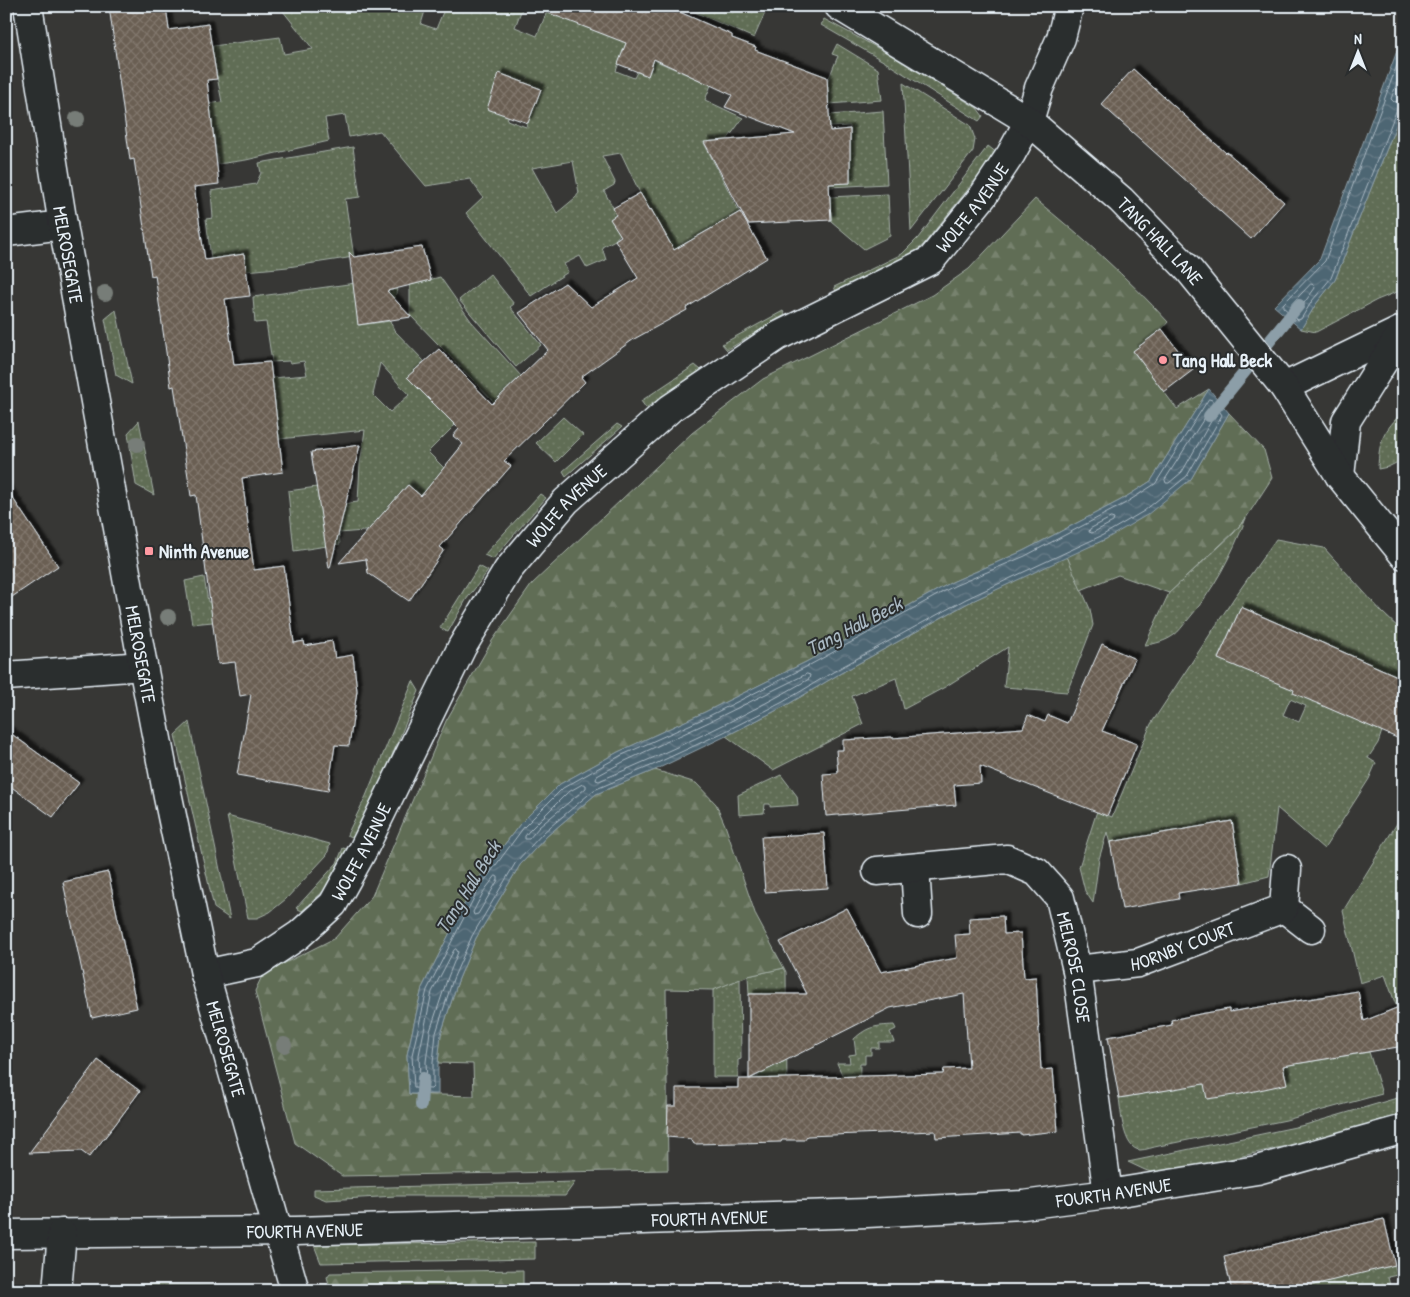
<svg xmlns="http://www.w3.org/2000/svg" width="1410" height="1297" viewBox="0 0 1410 1297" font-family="'Patrick Hand',sans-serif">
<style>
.green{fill:url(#green-dots);stroke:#a4afa6;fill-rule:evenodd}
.forest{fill:url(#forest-firs);stroke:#a4afa6}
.water{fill:url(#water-waves);stroke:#8c9ea8}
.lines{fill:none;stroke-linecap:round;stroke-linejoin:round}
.shore{stroke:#aab9c3;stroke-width:1}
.stream{stroke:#8c9ea8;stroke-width:12}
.building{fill:url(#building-cross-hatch);stroke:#e8f1f8;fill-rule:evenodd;filter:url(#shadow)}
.minor-casing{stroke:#e8f1f8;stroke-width:31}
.tertiary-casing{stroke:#e8f1f8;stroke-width:31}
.minor{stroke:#2a2d2e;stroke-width:28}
.tertiary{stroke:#2a2d2e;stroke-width:28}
.tree{fill:#777d78}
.poi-dot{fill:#ff9aa2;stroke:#2a2d2e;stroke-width:2}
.labels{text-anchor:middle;stroke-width:4;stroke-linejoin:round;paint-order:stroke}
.street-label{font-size:19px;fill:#e8f1f8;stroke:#2a2d2e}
.poi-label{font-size:19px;font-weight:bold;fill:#e8f1f8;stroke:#2a2d2e;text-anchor:start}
.water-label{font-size:20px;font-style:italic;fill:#aab9c3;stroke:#2a2d2e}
</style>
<defs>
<pattern id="green-dots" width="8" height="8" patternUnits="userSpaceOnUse" patternTransform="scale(1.25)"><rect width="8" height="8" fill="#606d55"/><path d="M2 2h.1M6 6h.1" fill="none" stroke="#77826e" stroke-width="1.8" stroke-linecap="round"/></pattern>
<pattern id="forest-firs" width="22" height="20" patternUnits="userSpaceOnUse" patternTransform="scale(1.25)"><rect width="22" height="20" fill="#606d55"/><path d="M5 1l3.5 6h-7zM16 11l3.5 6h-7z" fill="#77826e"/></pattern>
<pattern id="water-waves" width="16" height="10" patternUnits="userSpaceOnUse" patternTransform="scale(1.25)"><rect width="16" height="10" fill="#4e6673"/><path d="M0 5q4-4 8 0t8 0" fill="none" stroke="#687c88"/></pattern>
<pattern id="building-cross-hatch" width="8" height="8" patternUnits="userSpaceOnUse" patternTransform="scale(1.25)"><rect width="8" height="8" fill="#6b5f52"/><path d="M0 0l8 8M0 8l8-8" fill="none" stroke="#80766c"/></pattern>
<filter id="shadow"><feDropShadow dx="4.5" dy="-4.5" stdDeviation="1" flood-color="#0009"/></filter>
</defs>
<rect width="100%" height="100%" fill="#373735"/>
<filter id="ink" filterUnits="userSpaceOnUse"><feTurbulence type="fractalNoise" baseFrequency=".02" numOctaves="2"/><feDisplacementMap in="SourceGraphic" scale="10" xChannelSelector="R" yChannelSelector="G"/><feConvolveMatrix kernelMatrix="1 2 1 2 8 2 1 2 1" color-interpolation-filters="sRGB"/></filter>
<g filter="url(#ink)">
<path class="green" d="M279 6H413L425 11 421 24 436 29 443 12 427 6H523L515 27 537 36 548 9C573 22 599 34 627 41L616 71 634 78 637 72 648 76 654 60 711 85 705 100 743 118 727 140 704 143 740 213 674 250 640 193 621 153 602 156 615 182 614 185 604 191 617 215 620 234 615 240 602 247 606 260 587 268 580 256 564 264 568 272 531 296 466 213 483 197 470 179 426 186 380 131 349 137 345 115 325 118 329 141 246 160 218 164 213 129 183 133 179 108 222 102 212 51 213 46 280 37 284 54 313 49ZM521 82 540 90 526 127 507 120ZM573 161 579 193 575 198 557 213 532 168Z
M686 6H768L754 38 685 8Z
M824 19 889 54 977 108 983 116 979 121 885 62 821 25Z
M837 44 878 69 882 100 829 104 828 90 821 91 826 85 838 56 832 54Z
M903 83 970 125 975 139 973 151 911 231Z
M1404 105V289L1377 300 1316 332 1301 329 1316 304 1335 280Z
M883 111 887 184 829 187V184L850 183V126L830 127 829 115Z
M988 146 997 153 924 244 907 260 838 295 834 287 902 254 918 238Z
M353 147 360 197 345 199 354 257 288 267 246 271 211 259 206 219 213 218 211 191 256 184 261 173 259 163Z
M888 194 890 236 864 249 831 221 830 197Z
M490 274 514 304 510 307 541 345 516 367 459 300Z
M400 277 394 302 359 325 390 321 394 330 424 361 417 368 438 397 455 425 428 452 444 468 421 496 407 485 397 498 388 529 339 533 340 544 294 551 288 491 317 487 321 507 358 502 360 464 365 430 270 440 275 403 272 378 307 375 304 361 290 363 289 361 272 362 266 322 255 323 253 297ZM380 363 409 395 390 412 373 395Z
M440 277 471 321 521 376 494 402 410 315V285Z
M116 310 132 384 116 375 105 319Z
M783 311 785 315 727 350 722 344Z
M695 365 701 370 646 408 641 401Z
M1404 410V459L1388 467 1378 469C1379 438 1383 433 1404 410Z
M563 417 583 435 556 462 536 443Z
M139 421 154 495 136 485 128 433Z
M617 424 622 427 566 476 563 471Z
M540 494 546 498 493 559 484 555Z
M1246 518C1232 555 1213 591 1187 621 1183 625 1179 632 1174 635 1166 641 1155 644 1145 645L1169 593 1234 533Z
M1276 539 1324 548 1382 612 1404 633V679L1241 607 1218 658 1265 668 1382 731 1378 743 1368 758 1376 763 1369 779 1324 849 1277 808 1269 876 1242 883 1231 821 1168 832 1111 848 1107 832 1099 859 1093 903 1085 891 1079 867 1097 811 1112 817 1151 724 1234 598ZM1290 699 1306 706 1299 722 1283 715Z
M1067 556 1090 609 1093 625 1067 692 1004 687 1008 647 945 687 904 709 896 678 852 696 863 724 773 770 726 736 785 706 841 673 968 603Z
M479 566 488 571 466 600 448 632 440 628Z
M204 577 208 602 230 600 233 620 192 624 185 581Z
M413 681 419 691 374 799 355 838 347 835 366 796Z
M189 722 225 894 230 919 214 908 175 735Z
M781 775 797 796 798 805 770 807V804H765L764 813 739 815 738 795Z
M1404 812V1006L1397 1008 1385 975 1360 983 1343 911Z
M227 816 330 844 327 855 286 899 270 912 257 918H248Z
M343 848 350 850 327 888 302 911 296 908 337 863Z
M784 968 786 972 787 1088H751V1077H758V1060L750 1059 749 1005H763V994H749L748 976Z
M740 979 741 1059 738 1060V1077H713V990Z
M894 1025 896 1029 890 1032 894 1042H879V1048H871V1055H865V1064H860L859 1114 837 1063H850L849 1055 856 1054 854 1039C868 1026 876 1026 894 1025Z
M1369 1052 1382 1094 1286 1120 1159 1146C1153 1147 1146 1150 1140 1150 1123 1149 1121 1111 1119 1098L1183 1087 1240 1073Z
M1397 1098 1396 1116 1316 1139 1160 1175 1145 1170 1128 1162 1305 1125Z
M575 1182 565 1196H396L326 1200 314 1195V1189Z
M535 1242V1259L321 1263 314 1245Z
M1391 1250 1397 1275 1388 1277 1391 1291H1289Z
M119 1284 222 1286 224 1291H105L107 1288Z"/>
<path class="forest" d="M1035 199C1082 237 1127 277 1168 322L1162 329 1133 351 1177 409 1209 389 1151 481 1121 500 1023 551 952 582 806 662 705 712 618 752 560 784 520 824 474 885 422 988 407 1055 409 1094 474 1096 473 1064 438 1063 441 1034 458 981 476 938 520 865 547 836 596 794 655 770 696 783 716 804 725 825 756 916 784 968 748 976 713 990 666 989 668 1170 342 1176 295 1143 255 991 263 974 335 938 372 896 446 721 492 641 532 584 692 433 763 379 932 295 969 269Z
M1229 413 1264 450 1272 478 1246 518 1234 532 1169 593 1118 575 1081 590 1067 556 1106 539 1191 479Z
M523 1270V1291H331L327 1277 330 1273Z"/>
<path class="water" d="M1404 32V105L1335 280 1316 304 1301 329 1274 306 1320 259Z
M1209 389 1229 413 1191 479 1147 515 1106 539 968 603 841 673 785 706 726 736 655 770 596 794 547 836 520 865 476 938 458 981 441 1034 438 1063V1094H409L407 1055 422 988 474 885 520 824 560 784 618 752 705 712 806 662 952 582 1023 551 1121 500 1151 481Z"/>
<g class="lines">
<path class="shore" d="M1404 46 1325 261 1283 304V307L1298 320 1301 319 1312 301 1331 278 1397 109 1400 106 1404 105
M1404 64 1391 99 1394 102 1404 99
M1311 284 1314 285 1315 288 1299 310H1296L1292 306V304Z
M1209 399 1212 400 1222 415 1187 476 1144 511 1103 535 966 599 838 669 783 702 724 732 653 765 594 790 544 832 516 862 472 936 453 979 436 1033 433 1063V1087L431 1089 414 1088 412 1055 427 990 479 888 524 827 563 788 620 756 707 717 808 666 954 586 1025 556 1124 504 1155 484Z
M1210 410 1214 413V416L1182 472 1169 483H1166L1165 480Z
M1111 518 1114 519 1113 522 1092 533 1089 532 1090 529Z
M807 674 810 675 809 679C742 718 671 751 599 781L596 780 597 776 623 762 709 722Z
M583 784 586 785V788L539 827 529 839H525V836L529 831 567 793Z
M496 876 498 877V880L478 914 474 915 473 912 484 891Z
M456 949 458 952 448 977 430 1031 426 1062 427 1081 421 1083 420 1081 419 1055 432 992 454 950Z"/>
<path class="stream" d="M1209 416 1299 305
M421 1105 423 1078"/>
</g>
<path class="building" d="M109 6H166L169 30 208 24 217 79 207 80 219 184 194 187 205 260 244 254 250 296 225 299 234 365 270 362 283 472 242 478 254 570 284 566 294 643 304 641 305 646 332 641 335 658 353 655 357 691 349 746 335 745 328 791 237 775 251 694 240 696 235 662 218 664 196 495 191 496 174 386 171 387 155 275 151 276 134 159 130 160Z
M538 6H666L732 35V38L756 47 755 50 827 77 830 131 850 129V183L829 184 831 220 748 224 704 142 795 134 725 107 732 95 654 59 648 76 618 64 626 43 538 9Z
M1133 69 1226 153 1227 152 1284 202 1251 239 1101 104Z
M499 73 541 89 528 123 487 109Z
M640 193 650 210 651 209 674 250 740 212 767 258 686 308 687 310 634 339 581 377 585 382 504 461 511 466 440 547 444 550 409 601 368 573 366 559 339 563 408 485 421 496 463 444 453 436 459 429 407 377 439 349 492 404 548 350 519 313 565 283 591 307 638 278 615 240 621 236 610 219 616 215 613 208Z
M422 247 431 280 387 291 411 317 358 325 349 252 354 257Z
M1162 329 1193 370 1164 392 1133 351Z
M360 445 330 568H329L311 452Z
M6 488 58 566 6 601Z
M1241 607 1404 679V741L1293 693 1294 690 1218 659Z
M1102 644 1135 659 1102 731 1137 744 1107 816 980 766 981 783 954 785 956 805 826 816 823 774 838 773 836 750H843V740L892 737V738L1023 728 1028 715 1045 722 1048 715 1067 723Z
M6 730 79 783 53 817 6 783Z
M1232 821 1242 883 1178 893 1179 899 1122 909 1110 842Z
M824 833 828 888 765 892 761 837Z
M108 872 137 1008 92 1018 63 882Z
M847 908 881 972 957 958 955 935 970 934 969 918 1003 916 1004 934 1021 933 1024 978 1036 977 1041 1070 1053 1069 1058 1131 1021 1135V1133L936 1138 935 1131 807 1136 804 1140H782L781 1142 694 1144 691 1139 667 1137 668 1106H676V1088H738V1079H749V994H807L780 942ZM964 994 969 1068 944 1069 943 1074 749 1079 890 1008Z
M1358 991 1364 1021 1404 1005V1046L1283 1066 1287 1084 1241 1094 1207 1099 1204 1084 1119 1098 1108 1037 1172 1025 1171 1020 1200 1014 1229 1009V1012Z
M98 1060 140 1091 114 1126 89 1157 81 1151 29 1153Z
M1384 1219 1395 1265 1289 1291H1232L1224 1257 1333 1230Z"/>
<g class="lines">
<g class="minor-casing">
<g id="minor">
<path d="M6 232 63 225"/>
<path d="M1284 387 1404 329"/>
<path d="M1340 476 1346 421 1403 330"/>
<path d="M6 676 143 666"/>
<path d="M915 868 918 914"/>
<path id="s1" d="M877 871 1007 859 1037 872 1060 898 1077 970 1108 1194"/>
<path d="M1284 908 1311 929"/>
<path id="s2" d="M1077 970 1138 963 1284 908 1287 869"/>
<path id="s3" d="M205 974 257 963 299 935 333 904 363 850 462 647 508 570 566 501 671 408 778 336 931 260 983 196 1011 154 1029 121 1039 88 1061 38 1069 6"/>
<path id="s4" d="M6 1234 296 1231 867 1213 1023 1205 1108 1194 1257 1170 1404 1129"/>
<path d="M57 1291 62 1233"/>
</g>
</g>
<g class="tertiary-casing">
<g id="tertiary">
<path id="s5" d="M28 6 63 225 143 666 168 797 205 974 295 1291"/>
<path id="s6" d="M839 6 1029 121 1121 200 1189 270 1284 387 1340 476 1404 555"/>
</g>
</g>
<use href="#minor" class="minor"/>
<use href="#tertiary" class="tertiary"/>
</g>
<g class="tree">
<circle cx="77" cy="119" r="8"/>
<circle cx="105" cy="293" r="8"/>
<circle cx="137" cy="444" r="8"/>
<circle cx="168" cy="617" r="8"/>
<circle cx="284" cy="1045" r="8"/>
</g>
</g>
<g class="poi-dot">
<circle cx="1163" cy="360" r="5"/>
<rect x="144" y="546" width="10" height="10" rx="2.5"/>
</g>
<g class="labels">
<g class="street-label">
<text dy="7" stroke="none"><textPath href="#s3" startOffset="1124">WOLFE AVENUE</textPath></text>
<text dy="7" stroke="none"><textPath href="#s6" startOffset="400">TANG HALL LANE</textPath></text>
<text dy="7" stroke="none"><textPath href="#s5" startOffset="252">MELROSEGATE</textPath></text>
<text dy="7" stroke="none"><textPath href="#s3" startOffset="614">WOLFE AVENUE</textPath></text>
<text dy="7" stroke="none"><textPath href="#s5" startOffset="658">MELROSEGATE</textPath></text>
<text dy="7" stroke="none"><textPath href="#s3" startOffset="209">WOLFE AVENUE</textPath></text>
<text dy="7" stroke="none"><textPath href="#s2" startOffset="109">HORNBY COURT</textPath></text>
<text dy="7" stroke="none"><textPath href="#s1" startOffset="269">MELROSE CLOSE</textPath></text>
<text dy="7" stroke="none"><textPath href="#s5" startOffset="1062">MELROSEGATE</textPath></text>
<text dy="7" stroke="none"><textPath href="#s4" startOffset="1109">FOURTH AVENUE</textPath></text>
<text dy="7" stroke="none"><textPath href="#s4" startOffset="704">FOURTH AVENUE</textPath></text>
<text dy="7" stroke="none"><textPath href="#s4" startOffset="299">FOURTH AVENUE</textPath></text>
</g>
<g class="poi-label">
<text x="1173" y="367">Tang Hall Beck</text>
<text x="159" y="558">Ninth Avenue</text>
</g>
<g class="water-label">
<text transform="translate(854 626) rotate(-27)" y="7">Tang Hall Beck</text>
<text transform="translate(468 887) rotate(-58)" y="7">Tang Hall Beck</text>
</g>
</g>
<rect width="1410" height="1297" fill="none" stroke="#2a2d2e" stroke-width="25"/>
<rect x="12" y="12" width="1385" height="1272" fill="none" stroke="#e8f1f8" stroke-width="2" filter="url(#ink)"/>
<g transform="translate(1358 52)" stroke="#2a2d2e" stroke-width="4" paint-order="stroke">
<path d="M0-4L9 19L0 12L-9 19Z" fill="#e8f1f8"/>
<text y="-8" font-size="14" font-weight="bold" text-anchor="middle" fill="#e8f1f8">N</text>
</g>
</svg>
